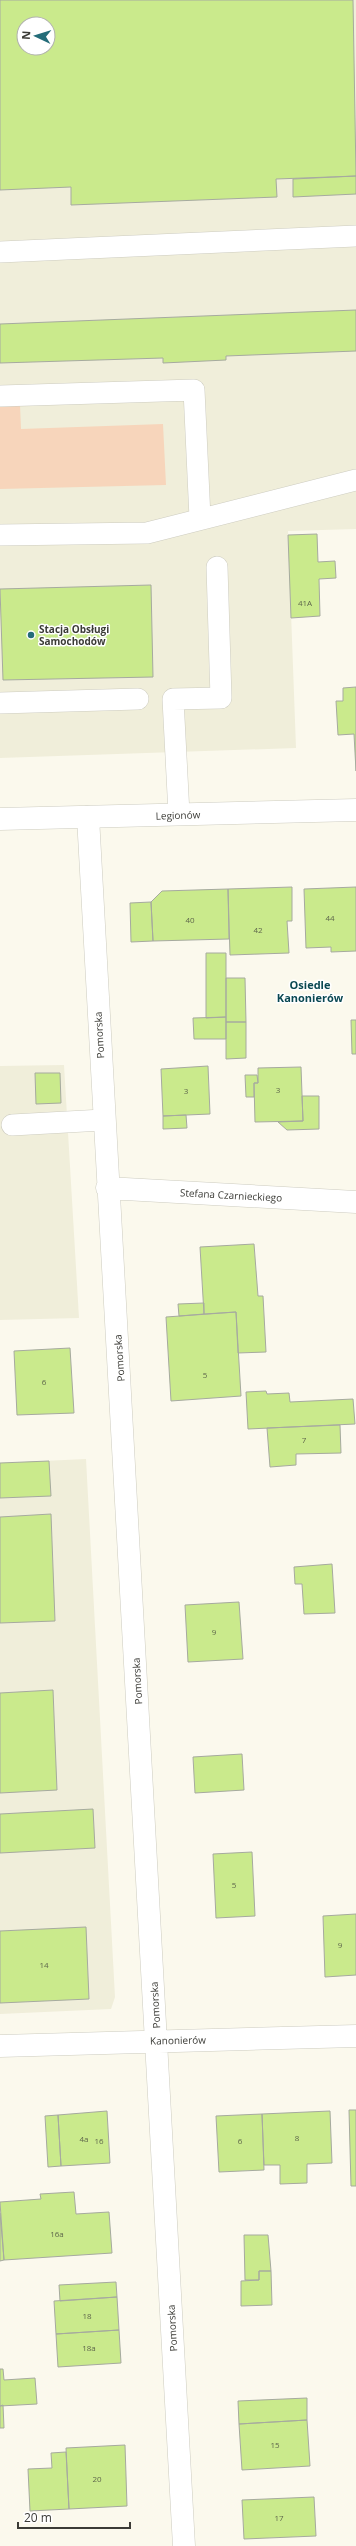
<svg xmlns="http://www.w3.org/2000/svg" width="356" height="2546" viewBox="0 0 356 2546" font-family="'Open Sans',sans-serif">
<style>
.built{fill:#f0eeda;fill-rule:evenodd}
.green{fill:#f7d5bb}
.building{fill:#caea8c;stroke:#a6aa9f;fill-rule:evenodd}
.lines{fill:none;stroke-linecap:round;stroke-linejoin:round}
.lane-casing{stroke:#cdccc0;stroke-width:22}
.street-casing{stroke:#cdccc0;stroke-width:23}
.secondary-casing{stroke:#cdccc0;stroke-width:23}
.lane{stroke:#fff;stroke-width:21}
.street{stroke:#fff;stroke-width:22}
.secondary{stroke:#fff;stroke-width:22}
.poi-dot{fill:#246c79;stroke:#fff;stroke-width:1.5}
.labels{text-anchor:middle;stroke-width:3;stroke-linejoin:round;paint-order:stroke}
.number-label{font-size:8px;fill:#5f674c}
.poi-label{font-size:10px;font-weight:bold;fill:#3b3b36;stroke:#fff;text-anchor:start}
.street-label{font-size:10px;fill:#3b3b36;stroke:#fff}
.neighbourhood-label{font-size:11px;font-weight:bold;fill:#0a4852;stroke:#fff}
</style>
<rect width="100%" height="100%" fill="#fbf9ed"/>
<path class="built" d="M0 0H356V529L288 531 296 748 0 758ZM24 24H48V48H24Z
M64 1065 79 1318 0 1320V1066Z
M86 1459 115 1997 111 2009 0 2014V1463Z"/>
<path class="green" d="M20 405 21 429 163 424 166 485 0 489V407Z"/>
<path class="building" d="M0 0H353L356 176 276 179 277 197 71 205V187L0 190ZM24 24H48V48H24Z
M356 176V194L293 197V179Z
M356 310V351L226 356V360L163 363V358L0 363V324Z
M317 534 318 562 335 561 336 578 319 579 320 616 291 618 288 535Z
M151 585 153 677 3 680 0 589Z
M356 687V771L354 734 338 735 336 701H343V688Z
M292 887V921H287L289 953 230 955 228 889Z
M356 887V951L331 952V947L306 948 304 889Z
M228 889 229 939 153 941 151 902 162 891Z
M151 902 153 941 131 942 130 903Z
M206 953H226V1017L206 1018Z
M226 978H245L246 1022H226Z
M226 1017V1039H194L193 1018Z
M351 1020H356V1054H352Z
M226 1022H246V1058L226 1059Z
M208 1066 210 1114 163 1116 161 1069Z
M301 1067 303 1121 255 1122 254 1083H258V1068Z
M35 1073H60L61 1103 36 1104Z
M245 1075H257L258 1083H254V1097H246Z
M302 1096H319V1129L287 1130 278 1122 303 1121Z
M186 1115 187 1128 163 1129V1116Z
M254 1244 258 1296H263L266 1352 238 1353 236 1312 204 1314 200 1247Z
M204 1303V1314L179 1316 178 1304Z
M236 1312 241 1396 171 1401 166 1317Z
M70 1348 74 1413 17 1415 14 1351Z
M266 1391 267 1394 289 1393 290 1402 353 1399 355 1424 248 1429 246 1392Z
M340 1425 341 1453 296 1454V1465L270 1467 267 1428Z
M49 1461 51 1496 0 1498V1463Z
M51 1514 55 1621 0 1623V1517Z
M332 1564 335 1613 304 1614 302 1584H295L294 1567Z
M239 1602 243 1659 188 1662 185 1605Z
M53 1690 57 1790 0 1793V1693Z
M242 1754 244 1790 195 1793 193 1757Z
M93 1809 95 1848 0 1853V1814Z
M252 1852 255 1916 216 1918 213 1854Z
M356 1914V1975L325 1977 323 1916Z
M86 1927 89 1999 0 2003V1931Z
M349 2110H356V2186H351Z
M107 2111 110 2163 61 2166 58 2115Z
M330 2111 332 2163 307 2164V2183L280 2184V2165H264L262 2114Z
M262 2114 264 2170 219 2172 216 2116Z
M58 2115 61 2166 48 2167 45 2116Z
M74 2192 76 2214 109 2212 112 2253 4 2260 0 2202 41 2199 40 2194Z
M0 2213 4 2260 0 2261Z
M244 2235H268L271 2271H259V2280H245Z
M259 2271H271L272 2305 241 2306V2281L259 2280Z
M116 2282 117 2297 60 2301 59 2285Z
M117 2297 119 2330 56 2334 54 2301Z
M119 2330 121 2363 58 2367 56 2334Z
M0 2369H3L4 2380 35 2378 37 2404 0 2406Z
M307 2398V2420L239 2424 238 2401Z
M3 2405 4 2428H0V2406Z
M307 2420 310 2466 242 2470 239 2424Z
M125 2445 127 2506 69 2509 66 2448Z
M66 2452 69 2509 30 2511 28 2469 52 2468 51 2453Z
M314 2497 316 2536 244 2539 242 2500Z"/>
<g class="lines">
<g class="lane-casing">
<path id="lane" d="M0 252 356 236
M0 396 194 390 200 518
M0 535 147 533 356 480
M0 703 138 699
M179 814 173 699 221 698 217 567
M12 1125 103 1120"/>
</g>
<g class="street-casing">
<path id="street" d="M88 817 184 2546
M107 1188 356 1202
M0 2046 356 2036"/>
</g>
<g class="secondary-casing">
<path id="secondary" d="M0 819 356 810"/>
</g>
<use href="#lane" class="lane"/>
<use href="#street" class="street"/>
<use href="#secondary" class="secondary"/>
</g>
<circle class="poi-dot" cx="31" cy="635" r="4"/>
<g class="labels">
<g class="number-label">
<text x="305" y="606">41A</text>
<text x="330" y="921">44</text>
<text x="190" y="923">40</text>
<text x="258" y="933">42</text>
<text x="278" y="1093">3</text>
<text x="186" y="1094">3</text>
<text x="205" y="1378">5</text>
<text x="44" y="1385">6</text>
<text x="304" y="1443">7</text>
<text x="214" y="1635">9</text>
<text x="234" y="1888">5</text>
<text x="340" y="1948">9</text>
<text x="44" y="1968">14</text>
<text x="297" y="2141">8</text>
<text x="84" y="2142">4a</text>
<text x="99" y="2144">16</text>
<text x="240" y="2144">6</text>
<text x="57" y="2237">16a</text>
<text x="87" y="2319">18</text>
<text x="89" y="2351">18a</text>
<text x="275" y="2448">15</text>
<text x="97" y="2482">20</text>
<text x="279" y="2521">17</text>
</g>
<g class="poi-label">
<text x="39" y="633">Stacja Obsługi<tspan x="39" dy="12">Samochodów</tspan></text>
</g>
<g class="street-label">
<text transform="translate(178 815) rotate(-2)" y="4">Legionów</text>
<text transform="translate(99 1035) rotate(-93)" y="4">Pomorska</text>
<text transform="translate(231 1195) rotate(3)" y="4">Stefana Czarnieckiego</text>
<text transform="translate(119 1358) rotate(-94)" y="4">Pomorska</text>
<text transform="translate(137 1681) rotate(-93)" y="4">Pomorska</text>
<text transform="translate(155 2005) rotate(-93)" y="4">Pomorska</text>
<text transform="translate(178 2040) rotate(-1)" y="4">Kanonierów</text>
<text transform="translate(172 2328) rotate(-93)" y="4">Pomorska</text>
</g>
<g class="neighbourhood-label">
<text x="310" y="989">Osiedle<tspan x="310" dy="13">Kanonierów</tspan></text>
</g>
</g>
<g transform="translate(36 36) rotate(274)"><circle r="19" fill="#ffffff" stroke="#b1b1af"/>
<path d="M0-3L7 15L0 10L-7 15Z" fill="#246c79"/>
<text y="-6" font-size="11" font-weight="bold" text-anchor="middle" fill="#3b3b36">N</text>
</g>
<path d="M18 2522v6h112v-6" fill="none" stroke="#3b3b36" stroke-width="2"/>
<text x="24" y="2522" font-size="12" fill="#3b3b36" stroke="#ffffff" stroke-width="3" paint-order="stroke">20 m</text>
</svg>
